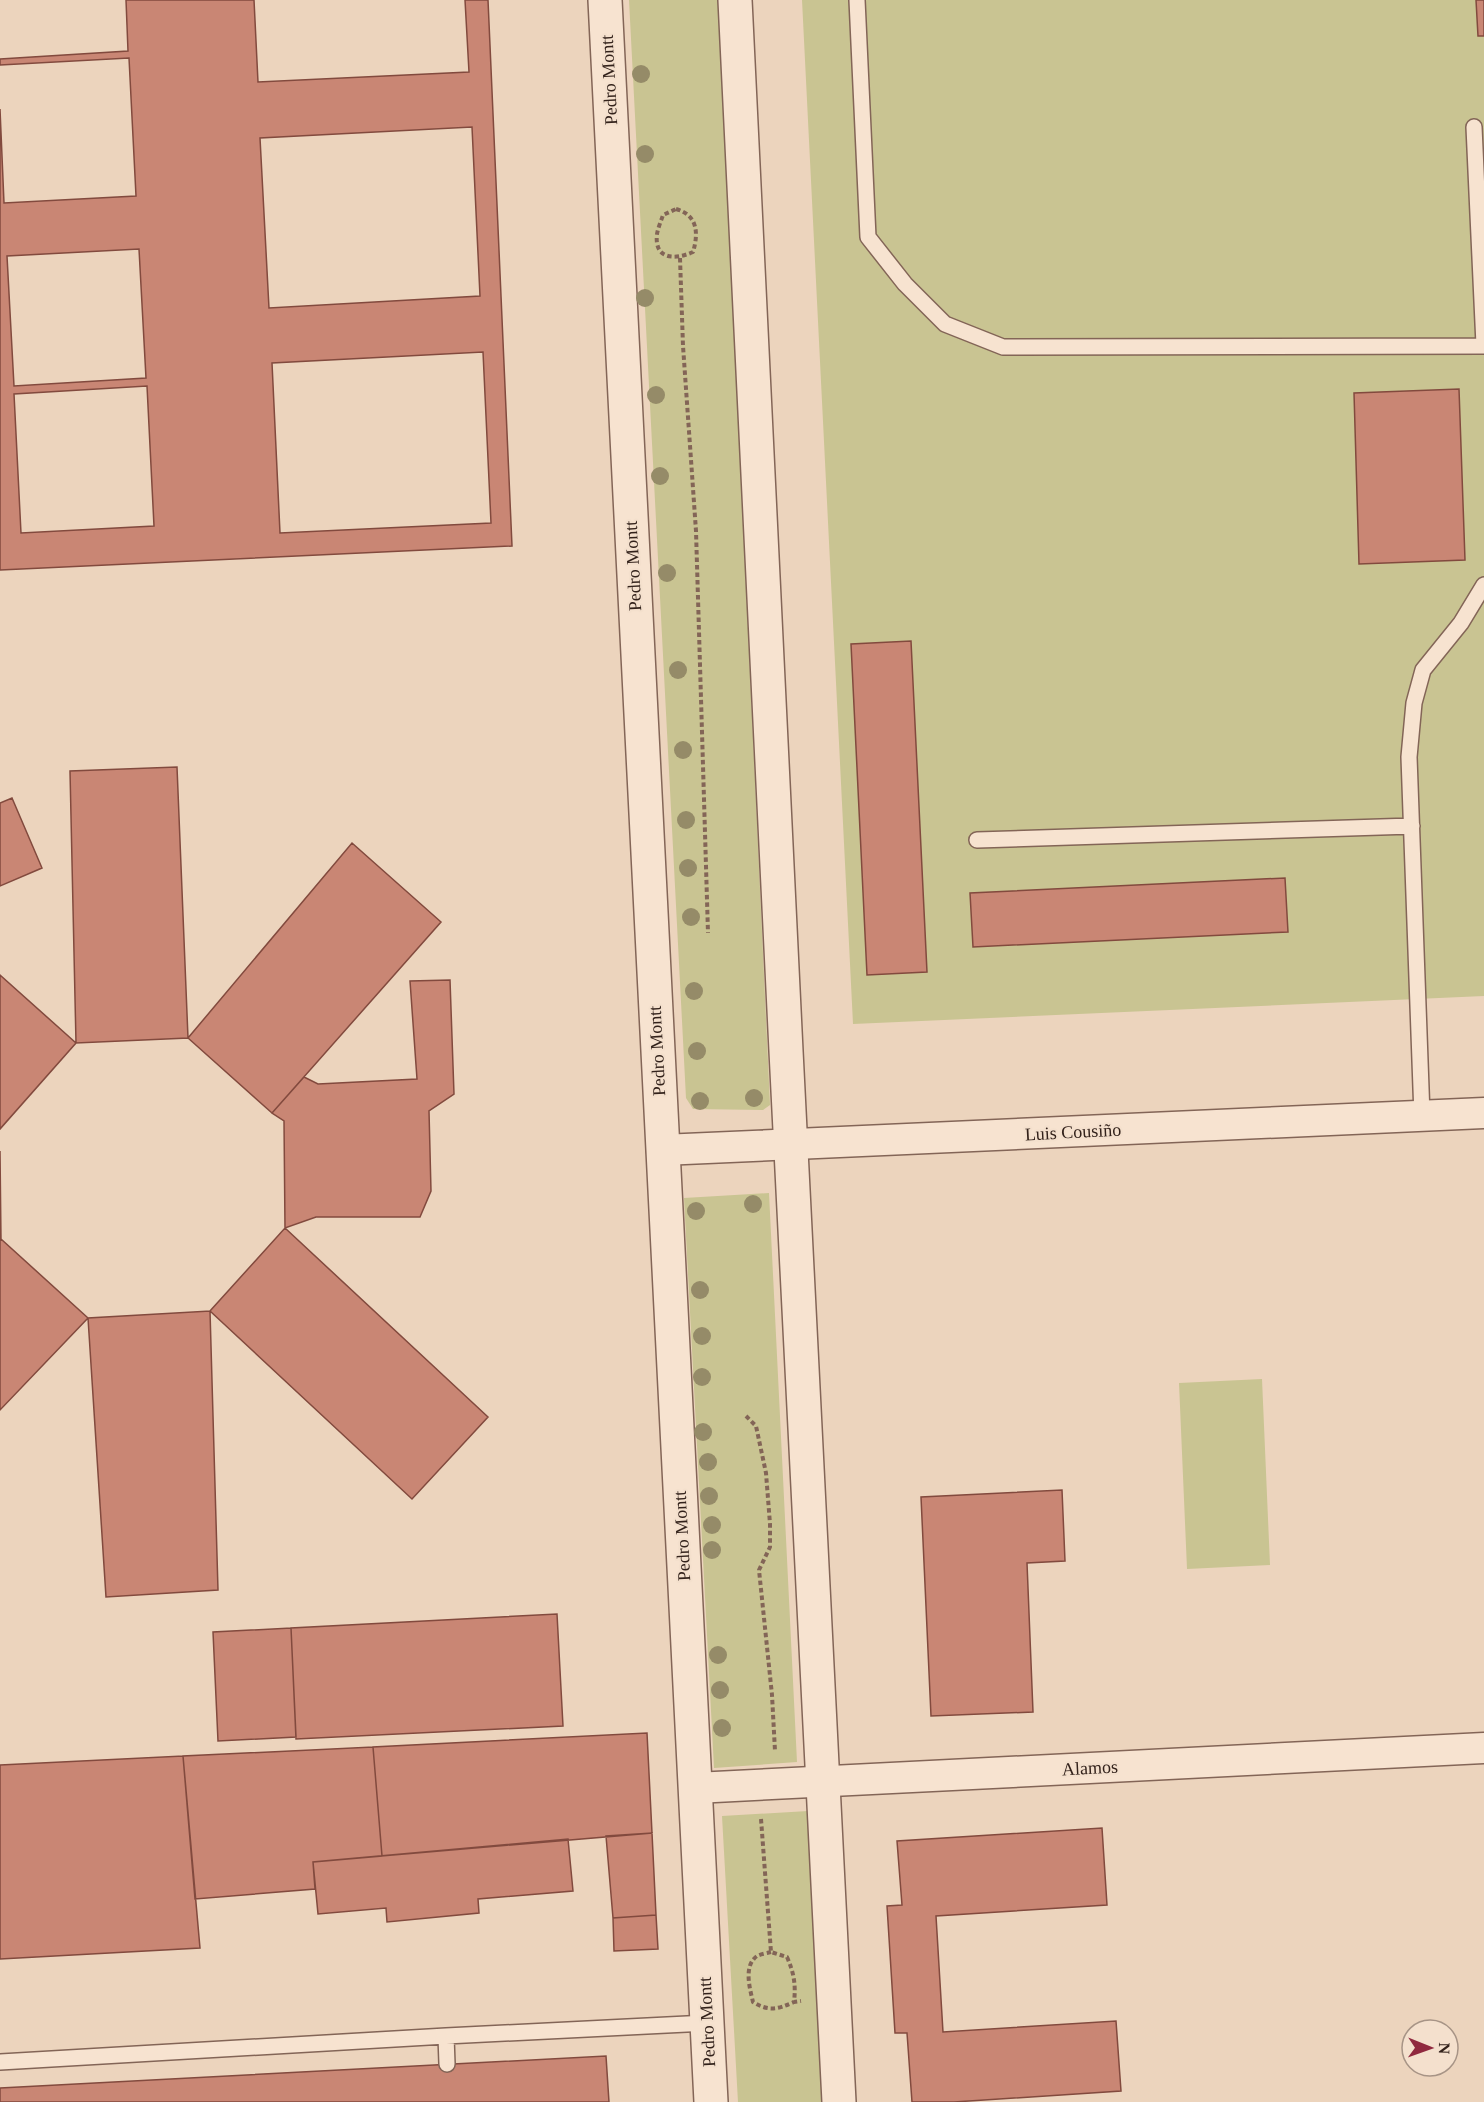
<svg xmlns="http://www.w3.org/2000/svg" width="1484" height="2102" viewBox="0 0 1484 2102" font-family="Georgia,serif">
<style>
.green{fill:#c9c492}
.building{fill:#c98674;stroke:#824a3e;stroke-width:1.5;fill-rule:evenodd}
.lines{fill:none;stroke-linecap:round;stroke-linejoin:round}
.service-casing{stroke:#836557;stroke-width:18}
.minor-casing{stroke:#836557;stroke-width:33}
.tertiary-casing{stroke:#836557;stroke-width:36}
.path{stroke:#836557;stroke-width:4;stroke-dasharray:4.5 3;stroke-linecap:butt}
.service{stroke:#f7e3d0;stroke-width:15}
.minor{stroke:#f7e3d0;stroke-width:30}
.tertiary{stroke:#f7e3d0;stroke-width:33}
.tree{fill:#958b68}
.labels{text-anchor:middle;stroke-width:4.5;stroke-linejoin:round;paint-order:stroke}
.street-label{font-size:18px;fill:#33221b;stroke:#f4e0cd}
</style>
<rect width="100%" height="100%" fill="#ecd4bd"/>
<path class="green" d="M629 0H719L770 1105 763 1110 693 1109 686 1098Z
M802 0H1484V996L853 1024Z
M769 1193 797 1762 714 1768 684 1198Z
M1262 1379 1270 1565 1187 1569 1179 1383Z
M808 1811 825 2102H738L722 1816Z"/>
<path class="building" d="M126 0H254L258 82 469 72 465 0H488L512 546 0 570V109L4 203 136 196 129 58 0 65V59L128 51ZM472 127 480 296 269 308 260 138ZM139 249 146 378 14 386 7 256ZM483 352 491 523 280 533 272 363ZM147 386 154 526 21 533 14 394Z
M1476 0H1484V36H1478Z
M1459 389 1465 560 1359 564 1354 393Z
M911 641 927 972 867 975 851 644Z
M177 767 188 1038 76 1043 70 771Z
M12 798 42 868 0 886V803Z
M352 843 441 922 272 1113 188 1038Z
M1285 878 1288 932 973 947 970 893Z
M0 975 76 1043 0 1129Z
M450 980 454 1094 429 1111 431 1191 420 1217H316L285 1228 284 1121 272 1113 304 1077 318 1084 417 1079 410 981Z
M0 1151 1 1239H0Z
M285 1228 488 1417 412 1499 210 1311Z
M1 1239 88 1318 0 1410V1241Z
M210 1311 218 1590 106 1597 88 1318Z
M1062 1490 1065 1561 1027 1563 1033 1712 931 1716 921 1497Z
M557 1614 563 1726 296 1739 291 1628Z
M291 1628 296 1737 218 1741 213 1632Z
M647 1733 652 1833 382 1856 373 1747Z
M373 1747 382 1856 313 1862 315 1889 195 1899 183 1756Z
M183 1756 200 1948 0 1959V1765Z
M1102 1828 1107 1905 936 1916 943 2032 1116 2021 1121 2091 954 2102H912L907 2033H895L887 1906 902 1905 897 1841Z
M652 1833 656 1915 613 1918 606 1836Z
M568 1839 573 1891 478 1899 479 1913 387 1922 386 1908 318 1914 313 1862Z
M656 1915 658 1949 614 1951 613 1918Z
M606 2056 609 2102H0V2088Z"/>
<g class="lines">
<g class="service-casing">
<path id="service" d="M857 0 868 237 905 284 945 324 1003 347 1484 346
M1474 127 1484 345
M977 840 1412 826
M1422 1116 1409 757 1414 703 1423 670 1461 623 1484 585
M446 2036 447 2064
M0 2062 446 2036 707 2023"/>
</g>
<g class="minor-casing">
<path id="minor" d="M662 1150 1484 1113
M695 1788 1484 1748"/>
</g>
<g class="tertiary-casing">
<path id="tertiary" d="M605 0 711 2102
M735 0 786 1051 839 2102"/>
</g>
<path class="path" d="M676 209C697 215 699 232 693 252 675 260 654 260 657 234 658 228 661 221 663 215Z
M680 258 683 346 696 531 708 933
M746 1416 756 1426 766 1473 770 1524V1547L759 1570 772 1695 775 1751
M761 1819 771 1952 787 1957C794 1973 796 1985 794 2002L801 2001
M771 1952C767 1953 761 1954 757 1956 743 1966 750 1989 753 2002 769 2012 778 2009 794 2002"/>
<use href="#service" class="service"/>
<use href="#minor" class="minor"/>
<use href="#tertiary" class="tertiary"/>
</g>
<g class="tree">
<circle cx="641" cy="74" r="9"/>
<circle cx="645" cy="154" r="9"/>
<circle cx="645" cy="298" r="9"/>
<circle cx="656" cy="395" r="9"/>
<circle cx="660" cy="476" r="9"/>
<circle cx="667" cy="573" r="9"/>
<circle cx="678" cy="670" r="9"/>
<circle cx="683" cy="750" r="9"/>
<circle cx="686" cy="820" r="9"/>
<circle cx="688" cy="868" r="9"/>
<circle cx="691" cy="917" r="9"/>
<circle cx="694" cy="991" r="9"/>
<circle cx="697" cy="1051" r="9"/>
<circle cx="754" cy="1098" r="9"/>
<circle cx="700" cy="1101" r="9"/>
<circle cx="753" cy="1204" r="9"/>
<circle cx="696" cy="1211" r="9"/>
<circle cx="700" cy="1290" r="9"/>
<circle cx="702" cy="1336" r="9"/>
<circle cx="702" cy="1377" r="9"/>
<circle cx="703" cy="1432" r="9"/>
<circle cx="708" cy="1462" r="9"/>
<circle cx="709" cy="1496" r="9"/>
<circle cx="712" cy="1525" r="9"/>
<circle cx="712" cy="1550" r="9"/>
<circle cx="718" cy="1655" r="9"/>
<circle cx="720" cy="1690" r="9"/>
<circle cx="722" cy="1728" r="9"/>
</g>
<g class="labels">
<g class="street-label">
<text transform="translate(609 80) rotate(-93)" y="6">Pedro Montt</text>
<text transform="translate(633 566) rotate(-93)" y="6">Pedro Montt</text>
<text transform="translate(657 1051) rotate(-93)" y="6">Pedro Montt</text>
<text transform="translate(1073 1132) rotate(-3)" y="6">Luis Cousiño</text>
<text transform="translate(682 1536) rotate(-93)" y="6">Pedro Montt</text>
<text transform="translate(1090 1768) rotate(-3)" y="6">Alamos</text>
<text transform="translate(707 2022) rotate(-93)" y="6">Pedro Montt</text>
</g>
</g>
<g transform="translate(1430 2048) rotate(91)"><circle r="28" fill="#f4e0cd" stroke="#a79486" stroke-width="1.5"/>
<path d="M0-4.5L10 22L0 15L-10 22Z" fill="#90293f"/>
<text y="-9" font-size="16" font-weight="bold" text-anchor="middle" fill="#33221b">N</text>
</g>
</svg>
